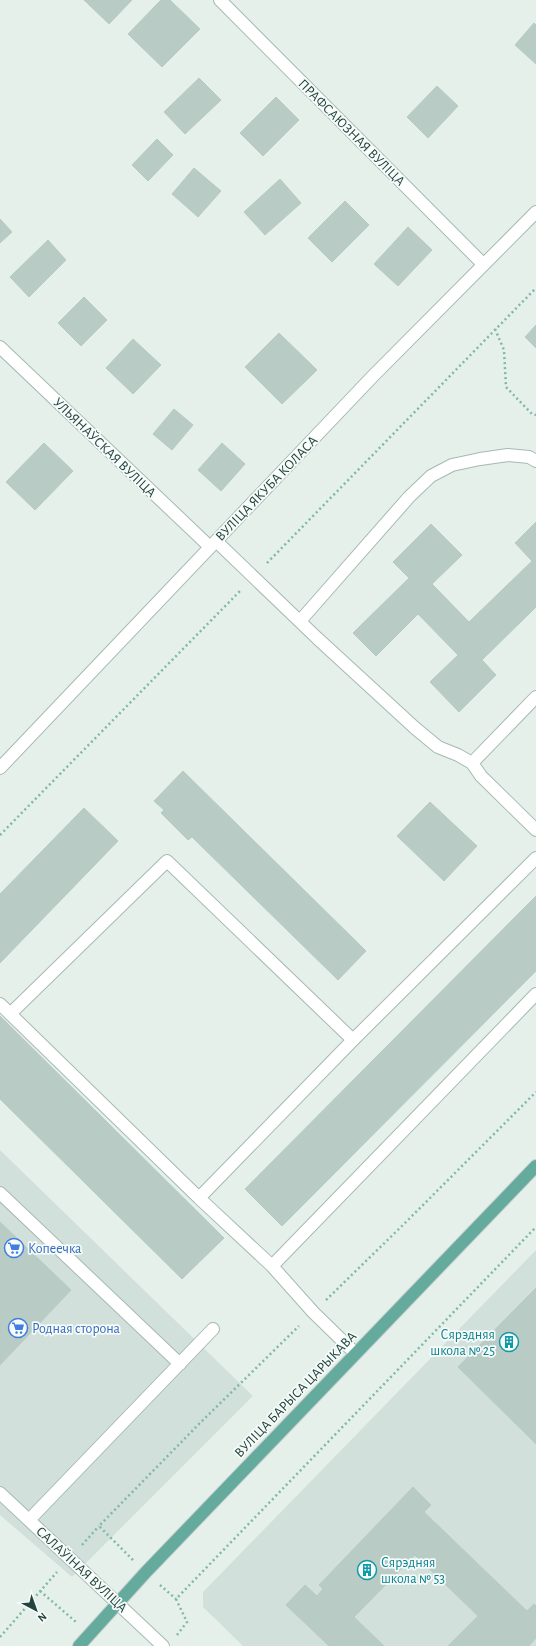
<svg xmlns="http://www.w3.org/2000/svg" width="536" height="1646" viewBox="0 0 536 1646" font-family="'Alegreya Sans',sans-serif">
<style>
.built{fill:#d2e0db}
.building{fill:#b9cbc5;stroke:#b6cac3}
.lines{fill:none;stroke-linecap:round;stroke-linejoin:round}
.minor-casing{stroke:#a6b9b3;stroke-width:14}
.major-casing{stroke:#c5cecd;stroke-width:14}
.path{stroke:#81b7aa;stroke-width:2.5;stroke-dasharray:2 3;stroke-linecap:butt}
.minor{stroke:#fff;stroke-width:12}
.major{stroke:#64aa9d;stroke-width:12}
.labels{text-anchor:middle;stroke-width:3.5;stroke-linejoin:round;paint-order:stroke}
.street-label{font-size:14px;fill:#21443d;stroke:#f6fbf9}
.shop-label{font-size:14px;fill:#366cbe;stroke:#f6fbf9;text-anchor:start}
.culture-label{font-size:14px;fill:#0d838f;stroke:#f6fbf9;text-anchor:end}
</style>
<rect width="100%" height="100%" fill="#e5f0eb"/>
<path class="built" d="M0 1150 253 1396 72 1577 0 1515Z
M536 1250V1646H243L203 1607V1592Z"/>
<path class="building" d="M84 0H132L109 24Z
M161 0H170L200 29 162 67 128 34Z
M534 23 536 25V64L515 45Z
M199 78 221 100 185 134 164 112Z
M437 86 458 106 428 138 407 117Z
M276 97 299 120 263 156 240 133Z
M157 139 173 155 148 181 132 165Z
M194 168 221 191 198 217 172 194Z
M280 179 301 203 265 235 244 212Z
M345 201 369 225 332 262 308 238Z
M0 219 12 232 0 243Z
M408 227 432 250 398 286 374 264Z
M48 240 66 260 29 297 10 277Z
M84 297 107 320 81 346 58 323Z
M536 325V348L525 337Z
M279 333 317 370 282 404 245 367Z
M133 339 161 365 133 394 106 368Z
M174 409 193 425 172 450 153 434Z
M44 443 73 471 35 510 6 482Z
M222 443 245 464 221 491 198 470Z
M536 522V607L482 660 496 675 459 712 430 682 458 655 418 614 376 656 353 633 409 578 393 562 431 524 462 555 432 584 469 622 532 561 515 543Z
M183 771 366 951 338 980 192 837 188 840 161 813 164 810 154 801Z
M430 802 477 846 444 881 397 836Z
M84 808 118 841 0 963V894Z
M536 896V971L282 1226 245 1189Z
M0 1016 224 1238 182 1279 0 1099Z
M0 1222 71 1290 0 1365Z
M536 1288V1444L458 1367Z
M413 1487 431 1505 424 1512 527 1611 534 1604 536 1606V1638L529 1646H448L478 1616 415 1555 354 1617 384 1646H329L286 1605 305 1585 317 1596 323 1589 319 1585Z"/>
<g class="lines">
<g class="minor-casing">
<path id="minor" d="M220 0 483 264
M0 347 210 547
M216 541 317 638 415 728 438 747 458 755 472 763
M300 621 409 497 431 476 452 465 480 459 508 455 529 457 536 461
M536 697 472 763 481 776 536 830
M0 768 373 376 536 212
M0 1004 199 1198 272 1266 313 1312 355 1353
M10 1014 167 861 353 1040
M0 1193 180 1364
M199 1198 353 1040 536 858
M272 1266 536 994
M0 1493 163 1646
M29 1520 213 1329"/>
</g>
<g class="major-casing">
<path id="major" d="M79 1646 146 1572 536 1166"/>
</g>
<path class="path" d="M495 329 504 350 506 387 532 414 536 415
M267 563 536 288
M0 835 241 590
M326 1300 404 1224 536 1092
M82 1545 99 1526
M133 1560 99 1526 200 1423 299 1326
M160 1585 176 1599
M40 1591 76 1622
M177 1635 187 1622 176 1599 536 1227
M0 1637 57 1572"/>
<use href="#minor" class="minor"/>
<use href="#major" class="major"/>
</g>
<defs>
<g id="supermarket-ring" transform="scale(1)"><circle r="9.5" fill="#f6fbf9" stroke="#3f7fe0" stroke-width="1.5"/><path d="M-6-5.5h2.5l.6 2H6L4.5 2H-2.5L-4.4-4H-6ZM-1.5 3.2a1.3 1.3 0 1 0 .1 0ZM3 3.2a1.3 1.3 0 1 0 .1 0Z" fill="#3f7fe0"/></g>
<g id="building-ring" transform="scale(1)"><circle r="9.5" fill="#f6fbf9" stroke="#0f9aa8" stroke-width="1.5"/><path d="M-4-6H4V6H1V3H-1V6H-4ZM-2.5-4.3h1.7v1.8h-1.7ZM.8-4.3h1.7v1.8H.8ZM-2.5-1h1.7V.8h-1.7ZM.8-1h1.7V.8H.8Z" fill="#0f9aa8"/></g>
</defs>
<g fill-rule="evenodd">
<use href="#supermarket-ring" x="14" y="1248"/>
<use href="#supermarket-ring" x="18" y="1328"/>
<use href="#building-ring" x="509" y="1342"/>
<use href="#building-ring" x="367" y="1570"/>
</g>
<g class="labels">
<g class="street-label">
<text transform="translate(352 132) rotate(45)" y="5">ПРАФСАЮЗНАЯ ВУЛІЦА</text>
<text transform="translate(105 447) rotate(44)" y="5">УЛЬЯНАЎСКАЯ ВУЛІЦА</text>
<text transform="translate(266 488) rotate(-46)" y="5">ВУЛІЦА ЯКУБА КОЛАСА</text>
<text transform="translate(295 1394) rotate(-46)" y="5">ВУЛІЦА БАРЫСА ЦАРЫКАВА</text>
<text transform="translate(82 1569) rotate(43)" y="5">САЛАЎІНАЯ ВУЛІЦА</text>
</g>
<g class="shop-label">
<text x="28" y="1253">Копеечка</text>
<text x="32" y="1333">Родная сторона</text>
</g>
<g class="culture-label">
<text x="495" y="1339">Сярэдняя<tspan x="495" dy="16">школа № 25</tspan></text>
<text x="381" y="1567" text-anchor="start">Сярэдняя<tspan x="381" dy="16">школа № 53</tspan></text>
</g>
</g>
<g transform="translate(36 1610) rotate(139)" stroke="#f6fbf9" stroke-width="3" paint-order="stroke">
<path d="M0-3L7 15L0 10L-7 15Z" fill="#21443d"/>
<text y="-6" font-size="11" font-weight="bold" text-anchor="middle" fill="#21443d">N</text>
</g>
</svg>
